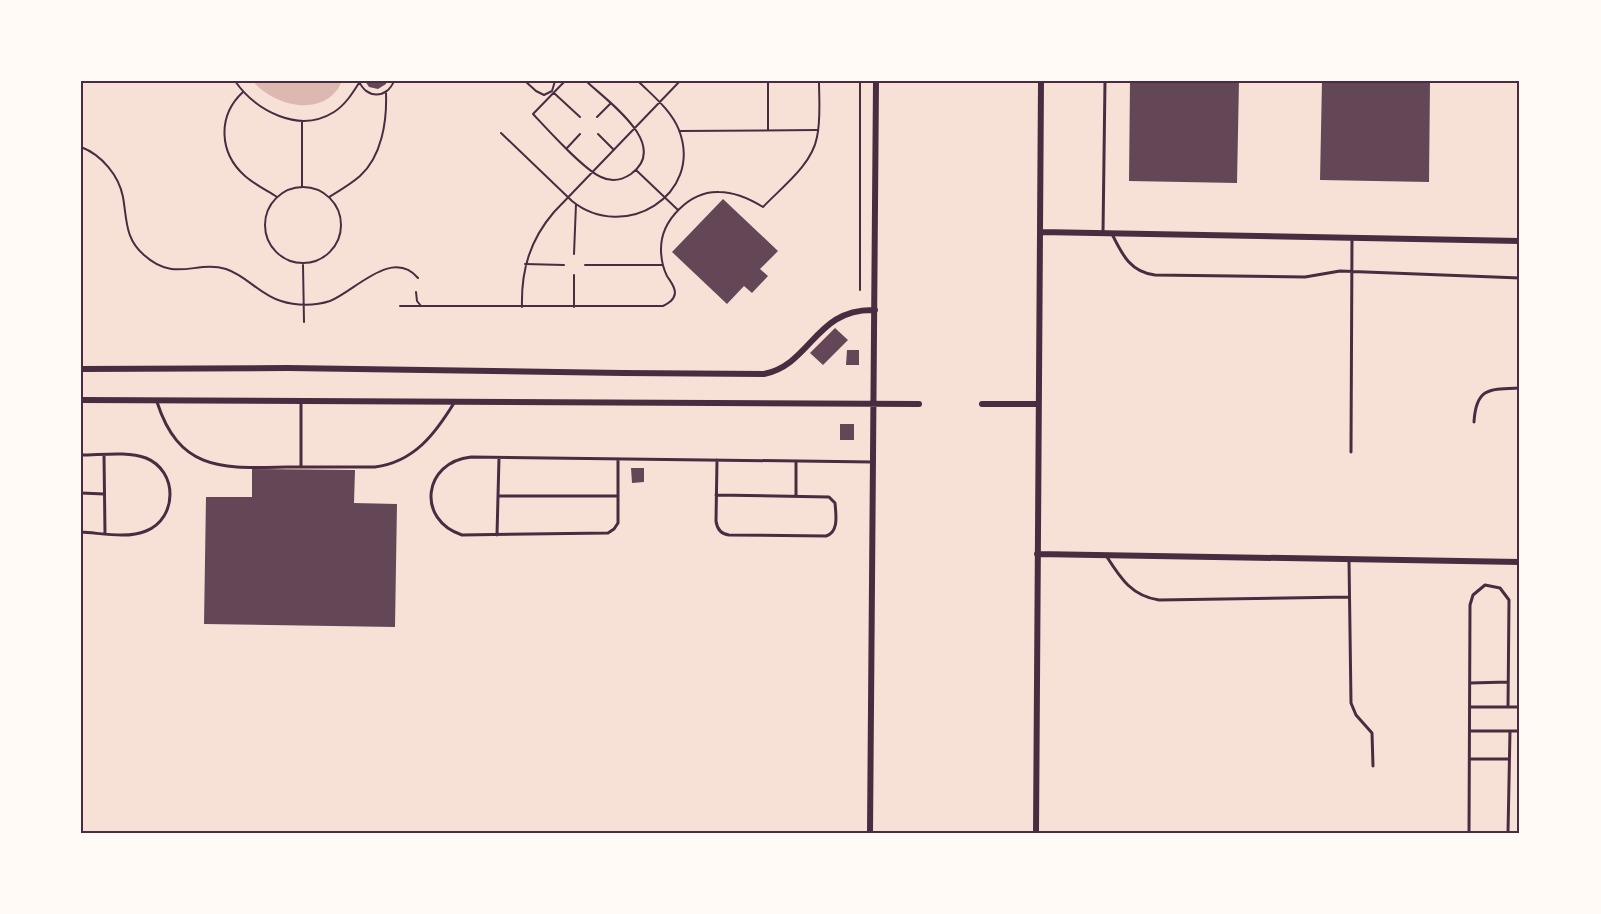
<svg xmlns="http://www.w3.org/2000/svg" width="1601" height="914" viewBox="0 0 1601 914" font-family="'IBM Plex Serif',serif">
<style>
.water{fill:#dcb8b0}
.building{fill:#644757}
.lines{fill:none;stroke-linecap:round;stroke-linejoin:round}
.path{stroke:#4a2c40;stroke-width:2}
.service{stroke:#4a2c40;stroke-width:3}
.minor{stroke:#4a2c40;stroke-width:6}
.neatline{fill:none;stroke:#4a2c40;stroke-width:2}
</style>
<rect width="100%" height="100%" fill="#f7e1d7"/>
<path class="water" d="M253 81H342C326 119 274 107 253 81Z"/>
<path class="building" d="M365 81H386V84L378 89 369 87Z
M1130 81H1239L1237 183 1129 181Z
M1322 81H1430L1429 182 1320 180Z
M723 199 778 251 760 269 768 276 752 293 744 286 727 304 672 252Z
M835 328 848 340 823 365 810 353Z
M847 350H859V365H846Z
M840 424H854V440H840Z
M631 468H644V482L632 483Z
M252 469 355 470 354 503 397 504 395 627 204 624 206 497H252Z"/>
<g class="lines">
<path class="path" d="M235 81C256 111 299 134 334 112 345 105 352 94 359 83
M359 81C366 99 387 99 394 81
M525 81 536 91 544 95 552 91 555 81
M565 81 533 114C548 130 583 169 601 177 611 182 622 180 631 174 671 145 607 101 586 81
M768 83V130
M243 92C217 116 219 153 245 176 254 184 266 190 277 197
M554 93 580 117
M597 117 610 104
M302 121V187
M679 131 817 130
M501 133 572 201C624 243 704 195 679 130 671 110 653 96 638 81
M598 134 613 149
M81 147C102 155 119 176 123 197 127 220 125 239 144 255 175 283 196 260 226 269 247 276 260 295 281 301 296 306 315 306 330 301 354 292 392 247 418 278
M567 148 580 134
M636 170 678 210
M265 225a38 38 0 1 1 76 0a38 38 0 1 1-76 0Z
M329 197C339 191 351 184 360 176 382 156 387 121 386 93
M81 253V272
M574 254 576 204
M525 264 564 265
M303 265 304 322
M585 265H663
M860 290V81
M416 292 417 301 421 306
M400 306H663C669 303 674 300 675 293 675 286 670 281 667 276 663 268 661 257 661 249 661 220 690 191 719 192 735 192 750 199 763 207 782 187 812 165 817 137 821 119 819 99 819 81
M522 307C521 270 530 240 554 212L680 81
M574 307V275"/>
<path class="service" d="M1103 233 1105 81
M1112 234C1122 254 1130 272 1155 275L1305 277 1340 271 1520 278
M157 402C180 473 224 468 287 467 317 467 346 467 375 467 414 462 435 434 454 403
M1474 422C1476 387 1490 389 1520 388
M1351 452 1352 239
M81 455C101 455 127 451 146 458 178 471 178 518 146 531 127 539 101 533 81 532
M104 455 105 533
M618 459V523L614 529 608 533 462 535C416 520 423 462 471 457L873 462
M301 467V403
M81 493 104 494
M716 495 829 497 835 503C836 515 839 532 826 536L729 535C721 534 717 529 716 521L717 460
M498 496H618
M796 496V462
M497 535 499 458
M1107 557C1121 579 1132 596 1159 600L1349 597
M1349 560 1351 703 1356 715 1372 733 1373 766
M1470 683 1508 682
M1470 707H1520
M1470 731H1520
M1470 759H1509
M1469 833 1470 605 1473 595 1485 585 1500 588 1509 600 1508 707
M1508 833 1510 731"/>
<path class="minor" d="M1040 232 1520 241
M81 369 288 368 623 373 764 374C812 364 815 308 875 310
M81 400 919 404
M982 404H1038
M1037 554 1520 562
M870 833 876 81
M1036 833 1041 81"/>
</g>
<rect width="1601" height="914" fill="none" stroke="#fffaf5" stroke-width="165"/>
<rect x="82" y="82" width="1436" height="750" class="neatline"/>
</svg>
